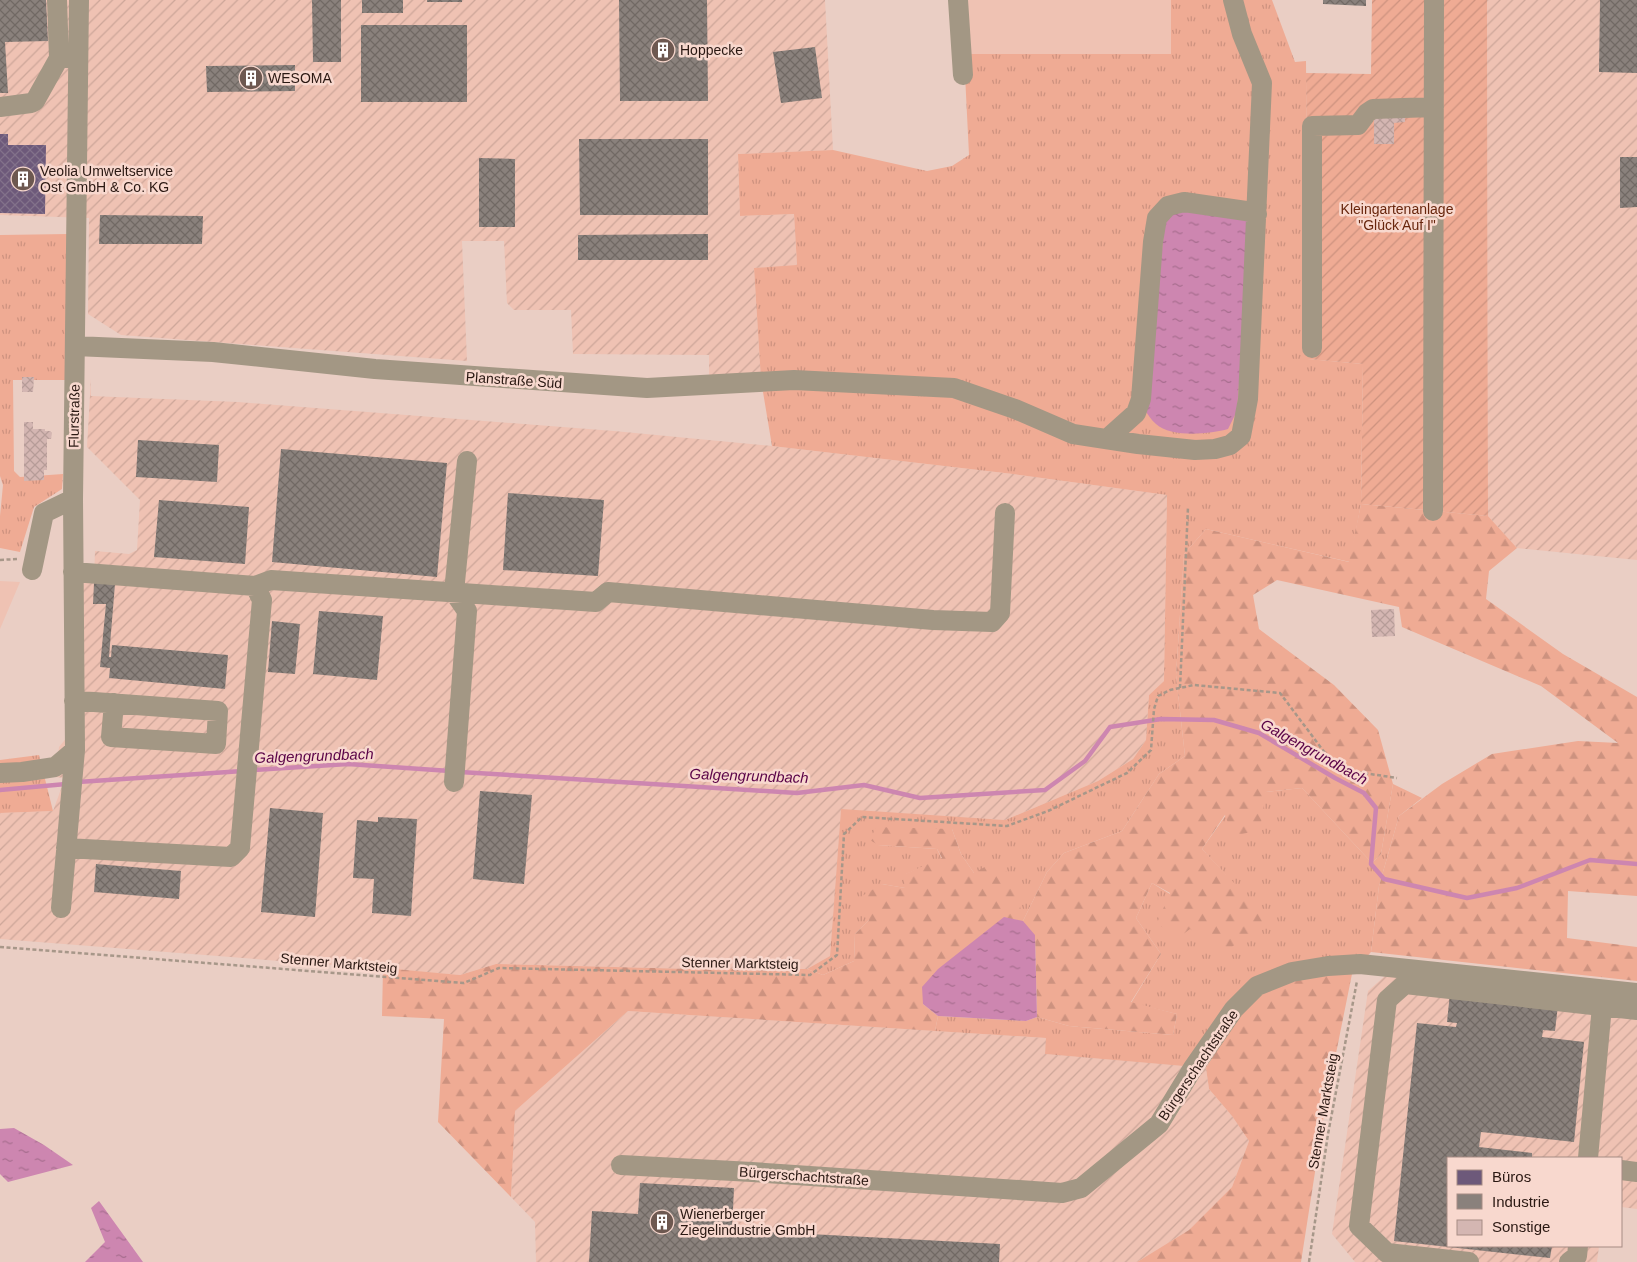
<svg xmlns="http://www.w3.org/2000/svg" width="1637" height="1262" viewBox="0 0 1637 1262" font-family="Arial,sans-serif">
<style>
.built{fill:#efc2b3}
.industrial{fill:url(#industrial-furrows)}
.grass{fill:url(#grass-tufts)}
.forest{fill:url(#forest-firs)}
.garden{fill:url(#garden-furrows)}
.water{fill:url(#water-ripples)}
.offices{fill:url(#offices-cross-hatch)}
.industry{fill:url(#industry-cross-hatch)}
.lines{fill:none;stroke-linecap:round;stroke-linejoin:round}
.stream{stroke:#cd86b0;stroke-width:4.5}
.building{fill:url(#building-cross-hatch)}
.path{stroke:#a79789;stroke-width:2.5;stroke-dasharray:4 2.5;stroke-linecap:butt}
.minor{stroke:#a39784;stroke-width:20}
.labels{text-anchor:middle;stroke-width:5;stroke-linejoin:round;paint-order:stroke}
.poi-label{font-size:14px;fill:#2a1812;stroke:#f8d8ce;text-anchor:start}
.park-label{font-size:14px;fill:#68260d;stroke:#f8d8ce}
.street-label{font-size:14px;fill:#2a1812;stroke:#f8d8ce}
.water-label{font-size:15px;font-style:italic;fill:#590247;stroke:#f8d8ce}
</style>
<defs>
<pattern id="industrial-furrows" width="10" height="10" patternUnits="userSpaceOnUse" patternTransform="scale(1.25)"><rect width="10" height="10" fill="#efc2b3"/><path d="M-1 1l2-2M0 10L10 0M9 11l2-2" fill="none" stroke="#cda699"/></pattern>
<pattern id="grass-tufts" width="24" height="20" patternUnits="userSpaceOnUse" patternTransform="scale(1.25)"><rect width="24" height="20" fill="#efab94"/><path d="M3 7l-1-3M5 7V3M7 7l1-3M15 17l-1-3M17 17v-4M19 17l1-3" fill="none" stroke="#cd927f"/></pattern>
<pattern id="forest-firs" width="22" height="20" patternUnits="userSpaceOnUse" patternTransform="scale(1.25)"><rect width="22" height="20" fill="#efab94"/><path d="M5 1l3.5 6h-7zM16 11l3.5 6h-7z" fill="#cd927f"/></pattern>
<pattern id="garden-furrows" width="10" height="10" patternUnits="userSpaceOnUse" patternTransform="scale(1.25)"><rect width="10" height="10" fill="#efab94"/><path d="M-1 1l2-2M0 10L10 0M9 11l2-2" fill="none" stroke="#cd927f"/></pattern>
<pattern id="water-ripples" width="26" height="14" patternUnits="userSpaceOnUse" patternTransform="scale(1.25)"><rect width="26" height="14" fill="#cd86b0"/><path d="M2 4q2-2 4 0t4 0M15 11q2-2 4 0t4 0" fill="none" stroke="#a76d8e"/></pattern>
<pattern id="offices-cross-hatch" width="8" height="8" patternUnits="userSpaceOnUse" patternTransform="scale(1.25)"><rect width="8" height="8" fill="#6d597a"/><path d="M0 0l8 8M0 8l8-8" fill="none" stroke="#82718a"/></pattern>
<pattern id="industry-cross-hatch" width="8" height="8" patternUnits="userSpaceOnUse" patternTransform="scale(1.25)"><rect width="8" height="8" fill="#8a817c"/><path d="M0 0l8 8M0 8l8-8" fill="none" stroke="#716964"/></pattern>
<pattern id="building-cross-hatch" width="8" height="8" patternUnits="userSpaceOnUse" patternTransform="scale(1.25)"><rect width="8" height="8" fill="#d4b6b2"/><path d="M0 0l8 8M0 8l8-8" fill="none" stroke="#b69c98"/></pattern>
</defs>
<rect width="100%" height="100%" fill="#eacec4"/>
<path class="built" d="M961 0H1171L1172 54H964Z
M0 581 20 582 0 629Z"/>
<path class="industrial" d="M0 0H825L833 150 738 154 740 216 794 214 797 266 754 268 761 380 709 377V355L573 354 571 310H514L507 303 504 241H462L467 361 121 335 88 314 89 218 0 215Z
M1487 0H1637V560L1517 548 1488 516Z
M91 378V396L238 402 614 431 772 446 1013 474 1167 495 1164 681 1149 695 1146 740 1133 759 1098 781 1005 820 841 810 830 956 807 969H692L496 964 460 975 0 939V813L53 811 65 778 55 777 59 747 68 736V580H94L95 551 129 554 137 550 140 500 87 447Z
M1385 976 1637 1002V1209L1621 1207V1158H1448V1246H1599L1597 1262H1355L1332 1234 1368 991Z
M628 1011 1047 1038 1045 1054 1206 1068 1209 1089 1232 1116 1249 1141 1232 1187 1189 1230 1137 1262H536L535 1222 511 1197 515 1111Z"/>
<path class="grass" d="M1171 0H1272L1295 62 1306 61 1308 359 1363 364 1361 504 1350 562 1206 529 1184 554 1176 675 1185 756 1159 774 1122 831 1064 853 1047 872 1023 921 974 873 961 854 952 829 878 845 937 849 942 859 906 874 905 888 882 884 869 920 855 934 854 961 823 975 807 969 830 956 841 809 1005 820 1098 781 1133 759 1146 740 1149 695 1164 681 1167 495 1013 474 772 446 761 380 754 268 797 265 794 214 740 216 738 154 833 150 927 171 952 166 969 155 964 54H1171Z
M68 234 66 380H13L14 471 20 477 63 474 62 489 34 507 20 552 0 548V516L3 485 0 476V235Z
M39 755 53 811 0 813V760Z
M1393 784 1422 798 1399 816 1379 886 1371 952 1352 974 1215 1053 1206 1068 1045 1054 1046 1038 935 1031 938 1016 1026 1021 1037 1017 1069 1026 1173 1035 1177 1014 1131 1003 1161 954 1136 918 1152 883 1170 894 1226 875 1202 849 1226 815 1266 792 1302 788 1372 863 1381 854Z"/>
<path class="forest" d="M1361 504 1488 516 1517 548 1489 571 1486 599 1563 654 1637 697V896L1568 891 1567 938 1637 947V981L1371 952 1379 886 1399 816 1442 784 1492 754 1578 741 1618 743 1541 686 1402 627 1399 607 1277 580 1253 595 1259 629 1334 685 1378 730 1393 784 1381 854 1372 863 1302 788 1266 792 1260 830 1233 836 1225 815 1202 849 1269 920 1225 952 1190 929 1177 939 1157 923 1170 893 1152 883 1136 918 1161 954 1131 1002 1177 1014 1173 1035 1069 1026 1037 1017 1035 935 923 1004 938 1016 935 1031 628 1011 515 1111 511 1197 438 1122 444 1019 382 1016 383 968 460 975 496 964 692 969H807L823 975 854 961 855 934 869 920 862 896 882 884 905 888V874L942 858 937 849 878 845 870 840 876 827 952 829 961 854 974 873 990 864 1014 875 1023 921 1047 872 1064 853 1122 831 1159 774 1185 756 1176 675 1184 554 1206 529 1349 562Z
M1352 974 1325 1108 1301 1262H1137L1189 1230 1232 1187 1249 1141 1232 1116 1209 1089 1206 1068 1215 1053 1253 1002 1292 979Z"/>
<path class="garden" d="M1372 0H1487L1488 516 1361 504 1363 364 1308 359 1306 73 1371 74Z"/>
<path class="water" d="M1182 208 1247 218 1250 230 1237 411 1228 429C1210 434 1171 438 1156 424 1151 420 1148 414 1144 409L1166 215Z
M1004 917 1023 921 1035 935 1037 1017 1026 1021 938 1016 923 1004 922 987 938 969Z
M14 1128 44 1145 73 1165 8 1182 0 1174V1129Z
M99 1201 143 1262H85L105 1242 91 1208Z"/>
<path class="offices" d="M0 134H8V145H46L45 214 0 213Z"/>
<path class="industry" d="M0 0H46L48 41 5 42 8 93H0Z
M312 0H341V62H313Z
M362 0H403V13H362Z
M427 0H462V2H427Z
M619 0H707L708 101H620Z
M1323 0H1366V6L1323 4Z
M1600 0H1637V73L1599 72Z
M361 25H467V102H361Z
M815 47 822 98 781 103 773 52Z
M295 65V91L207 92 206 66Z
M579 139H708V215H580Z
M1620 157H1637V207L1620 208Z
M479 158 515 159V227H479Z
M100 215 203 216 202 244H99Z
M708 234V260H578V235Z
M138 440 219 445 217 482 136 477Z
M281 449 447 463 437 577 272 562Z
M508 493 604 500 598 576 503 570Z
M159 500 249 507 245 564 154 557Z
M94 583 115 584 109 657H111L112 645 228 655 225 689 109 678 110 668 100 667 106 604H93Z
M319 611 383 616 377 680 313 674Z
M272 621 300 624 295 674 268 672Z
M480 791 532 795 524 884 473 879Z
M270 808 323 813 315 917 261 912Z
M378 817 417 819 411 916 372 913 374 879 353 878 357 820 378 822Z
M96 864 181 871 179 899 94 892Z
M1450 993 1558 1005 1555 1031 1543 1030 1542 1037 1584 1042 1574 1142 1481 1132 1479 1147 1532 1153V1158H1448V1246H1552L1550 1258 1394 1241 1417 1023 1456 1027 1457 1023 1447 1022Z
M640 1183 734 1188 732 1230 1000 1244 999 1262H589L592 1211 638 1214Z"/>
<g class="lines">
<path class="stream" d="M253 770 348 764 450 771
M460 772 797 793 864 785 920 798 1045 790 1085 761 1110 727 1161 719 1214 720 1259 733 1335 778 1364 793 1376 808 1371 864 1384 879 1467 898 1517 888 1590 860 1637 864
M78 782 243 771
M0 790 66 784"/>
</g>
<path class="building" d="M1405 111V122L1394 123V144H1374V112Z
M22 377H34L33 392H22Z
M24 422H33V429H45V431H50L52 433 51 439H47V470H44V480L24 481Z
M1394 609 1395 636 1372 637 1371 610Z"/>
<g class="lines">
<path class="path" d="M0 560 17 559
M1180 688 1188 507
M0 947 464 983 499 968 810 975 837 955 844 834 862 817 1007 826 1048 811 1127 773 1151 750 1154 709 1158 696 1170 690 1194 685 1280 693 1337 769 1397 778
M1309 1262 1328 1134 1357 981"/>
<path class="minor" d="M57 0 59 58
M958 0 963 75
M0 107 31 103 35 101 59 58 78 57
M75 346 213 352 375 369 647 388 794 380 954 388 1015 409 1073 434 1138 444 1195 450 1215 449 1230 445 1241 436 1248 399 1262 83 1242 34 1233 0
M1312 348V126L1358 125 1367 113 1373 109 1434 107
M1107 439 1136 413 1141 399 1153 242 1157 218 1168 206 1184 202 1246 211 1257 214
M1433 511 1434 0
M32 570 44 513 73 499
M73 572 255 586 271 580 596 602 608 592 933 620 992 622 1000 613 1005 513
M74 701 94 702 218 711 216 744 111 737 114 703
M0 773 22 772 55 767 75 750 73 499 79 0
M454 782 467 611 454 592 467 461
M66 848 231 857 240 848 262 600 255 586
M61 908 75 750
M1588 1158 1602 1006
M621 1165 752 1172 1062 1193 1081 1188 1159 1124 1193 1068 1234 1009 1257 986 1292 972 1328 966 1360 964 1637 993
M1621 1170 1637 1172
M1469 1262 1387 1253 1359 1226 1387 1000 1405 984 1637 1010
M1569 1262 1577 1256 1578 1246"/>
</g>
<defs>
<g id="building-disc" transform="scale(1.25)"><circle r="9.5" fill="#6d5850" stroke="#f8d8ce"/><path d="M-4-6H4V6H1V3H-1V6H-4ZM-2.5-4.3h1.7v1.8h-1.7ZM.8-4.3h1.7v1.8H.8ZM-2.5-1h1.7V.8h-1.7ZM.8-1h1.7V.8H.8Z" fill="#fff"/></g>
</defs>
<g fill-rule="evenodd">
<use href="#building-disc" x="663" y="50"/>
<use href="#building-disc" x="251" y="78"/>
<use href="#building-disc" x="23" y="179"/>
<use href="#building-disc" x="662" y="1222"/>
</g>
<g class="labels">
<g class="poi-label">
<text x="680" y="55">Hoppecke</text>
<text x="268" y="83">WESOMA</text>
<text x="40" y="176">Veolia Umweltservice<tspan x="40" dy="16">Ost GmbH &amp; Co. KG</tspan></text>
<text x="680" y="1219">Wienerberger<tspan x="680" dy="16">Ziegelindustrie GmbH</tspan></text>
</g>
<g class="park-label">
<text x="1397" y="214">Kleingartenanlage<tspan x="1397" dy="16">"Glück Auf I"</tspan></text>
</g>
<g class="street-label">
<text transform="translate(514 380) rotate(4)" y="5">Planstraße Süd</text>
<text transform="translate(74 416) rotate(-89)" y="5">Flurstraße</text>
<text transform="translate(339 963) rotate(5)" y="5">Stenner Marktsteig</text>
<text transform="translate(740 963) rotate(1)" y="5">Stenner Marktsteig</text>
<text transform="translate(1198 1065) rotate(-56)" y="5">Bürgerschachtstraße</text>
<text transform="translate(1323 1111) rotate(-80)" y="5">Stenner Marktsteig</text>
<text transform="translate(804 1176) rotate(4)" y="5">Bürgerschachtstraße</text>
</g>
<g class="water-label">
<text transform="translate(1314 752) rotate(29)" y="5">Galgengrundbach</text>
<text transform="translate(314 756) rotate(-2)" y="5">Galgengrundbach</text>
<text transform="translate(749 776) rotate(2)" y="5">Galgengrundbach</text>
</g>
</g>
<rect x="1447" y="1157" width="175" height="90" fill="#f8d8ce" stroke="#a68b83"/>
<rect x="1457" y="1170" width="25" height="15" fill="#6d597a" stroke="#a68b83"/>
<text x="1492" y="1182" font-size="15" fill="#2a1812">Büros</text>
<rect x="1457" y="1194" width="25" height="15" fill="#8a817c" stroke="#a68b83"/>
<text x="1492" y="1207" font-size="15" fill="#2a1812">Industrie</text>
<rect x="1457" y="1220" width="25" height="15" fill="#d4b6b2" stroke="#a68b83"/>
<text x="1492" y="1232" font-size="15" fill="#2a1812">Sonstige</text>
</svg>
